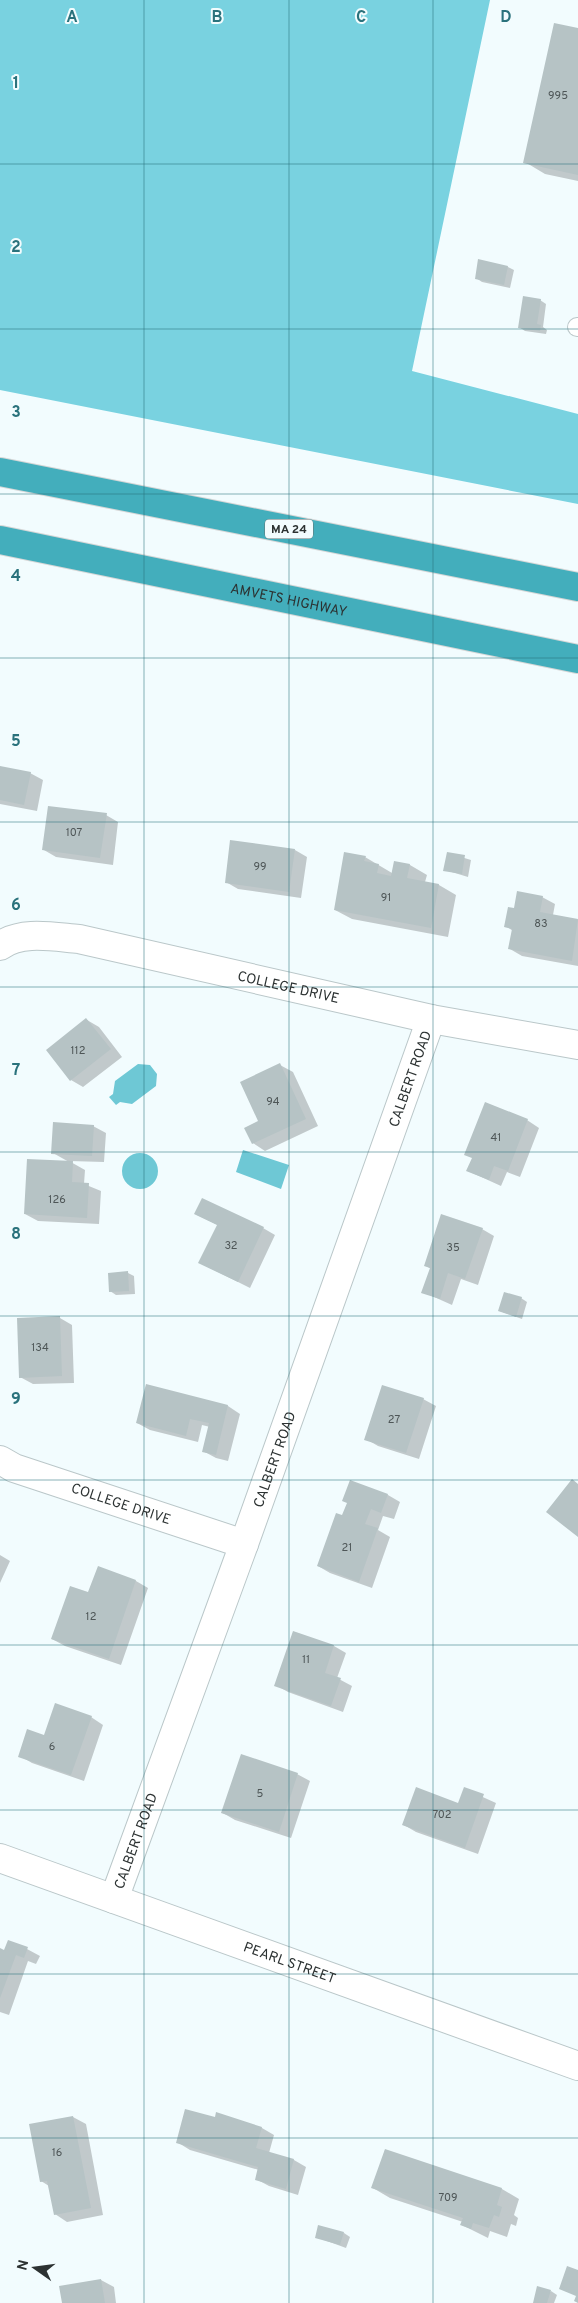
<svg xmlns="http://www.w3.org/2000/svg" width="578" height="2303" viewBox="0 0 578 2303" font-family="Overpass,sans-serif">
<style>
.forest{fill:#79d2e0}
.water{fill:#6ec8d5}
.shadow{fill:#0003}
.building{fill:#b6c3c5}
.lines{fill:none;stroke-linecap:round;stroke-linejoin:round}
.lane-casing{stroke:#bac7c9;stroke-width:20}
.street-casing{stroke:#bac7c9;stroke-width:30}
.secondary-casing{stroke:#bac7c9;stroke-width:30}
.highway-casing{stroke:#d5d6d6;stroke-width:30}
.lane{stroke:#fff;stroke-width:18}
.street{stroke:#fff;stroke-width:28}
.secondary{stroke:#fff;stroke-width:28}
.highway{stroke:#43aebc;stroke-width:28}
.grid{fill:none;stroke:#2a727c;stroke-width:1;stroke-opacity:0.55}
.labels{text-anchor:middle;stroke-width:4;stroke-linejoin:round;paint-order:stroke}
.number-label{font-size:11px;fill:#4e5657}
.shield{fill:#f2fcfe;stroke:#676f6f;stroke-width:1}
.shield-label{font-size:12px;font-weight:bold;fill:#2c3232}
.street-label{font-size:14px;fill:#2c3232;stroke:#f2fcfe}
.grid-label{font-size:16px;text-anchor:middle;font-weight:bold;fill:#2a727c;stroke:#f2fcfe;stroke-width:4;stroke-linejoin:round;paint-order:stroke}
</style>
<rect width="100%" height="100%" fill="#f2fcfe"/>
<path class="forest" d="M0 0H490L412 371 578 414V504L0 390Z"/>
<path class="water" d="M138 1064 150 1065 157 1074 156 1086 132 1104 120 1102 116 1105 109 1097 113 1094 115 1081Z
M243 1150 289 1165 281 1189 236 1172Z
M122 1171a18 18 0 1 1 36 0a18 18 0 1 1-36 0Z"/>
<path class="shadow" d="M578 29V181L545 174 525 162Z
M479 261 508 267 514 270 510 288 482 282 476 278Z
M540 300 546 304 543 327 547 330 546 334 525 331 519 327Z
M0 767 30 773 43 780 37 811 0 804Z
M106 815 118 822 113 865 56 857 44 850Z
M295 850 307 857 301 898 238 889 226 882Z
M448 853 471 860 468 877 445 870Z
M365 857 392 873 395 862 410 865 427 875 425 882 439 885 456 895 448 937 352 919 335 910Z
M542 897 555 904 553 915 578 920V966L522 956 510 949 513 931 506 926 515 909Z
M87 1020 99 1027 122 1057 83 1087 71 1080Z
M280 1065 293 1072 318 1126 265 1151 253 1143Z
M527 1120 539 1128 520 1177 507 1172 501 1186 468 1171Z
M93 1126 106 1133 104 1162 69 1161 85 1170 84 1184 101 1191 99 1224 38 1221 25 1214 69 1162 53 1153Z
M195 1214 263 1228 275 1235 250 1288 200 1263 218 1225Z
M482 1229 494 1236 478 1285 461 1279 452 1305 423 1292 431 1269 425 1265Z
M128 1273 134 1276 135 1294 116 1295 110 1291Z
M521 1298 527 1302 522 1319 500 1311Z
M60 1318 72 1325 74 1383 33 1384 20 1377Z
M147 1386 228 1406 240 1414 228 1461 216 1458 203 1451 210 1427 202 1425 198 1442 150 1430 137 1423Z
M423 1399 436 1406 419 1459 378 1446 366 1439Z
M350 1481 388 1495 400 1502 394 1519 383 1516 378 1530 390 1537 372 1588 330 1573 318 1566 343 1517 348 1503Z
M0 1555 10 1561 0 1583Z
M98 1568 136 1581 148 1588 121 1665 65 1646 52 1639 89 1594Z
M294 1632 334 1646 346 1653 337 1678 352 1686 343 1712 288 1692 276 1685Z
M91 1717 103 1725 84 1781 32 1763 20 1756Z
M297 1774 310 1781 291 1838 235 1820 223 1813Z
M465 1789 496 1803 478 1854 416 1832 404 1825 459 1804Z
M27 1949 40 1956 36 1964 28 1961 9 2015 0 2012V1950L5 1952Z
M217 2114 262 2128 274 2135 269 2153 294 2160 306 2167 298 2195 269 2186 256 2179 259 2170 190 2150 177 2142 216 2119Z
M73 2117 86 2124 103 2215 67 2222 55 2214 49 2186 41 2181 30 2125Z
M385 2150 502 2189 519 2199 514 2215 518 2218 516 2226 511 2224 507 2237 490 2231 488 2238 462 2225 463 2222 390 2198 373 2188Z
M344 2233 350 2237 346 2248 316 2237Z
M101 2280 114 2287 116 2303H63L61 2287Z
M551 2291 557 2295 554 2303H534Z"/>
<path class="building" d="M554 23 578 28V175L523 163Z
M478 259 508 266 504 285 475 279Z
M523 296 541 299 537 324 541 325 540 331 518 328Z
M0 766 31 772 24 805 0 800Z
M48 806 107 813 100 858 42 850Z
M230 840 295 849 289 892 225 883Z
M344 852 366 856 364 861 379 864 377 873 391 876 394 861 410 864 407 878 439 884 431 928 334 910Z
M447 852 465 855 462 874 443 871Z
M517 891 543 896 540 912 578 919 572 961 508 949 512 929 504 927 508 907 514 908Z
M86 1018 111 1049 70 1081 46 1050Z
M280 1063 306 1119 252 1144 244 1128 258 1121 240 1082Z
M485 1102 528 1119 508 1171 494 1166 489 1180 466 1171 472 1158 464 1155Z
M53 1122 94 1125 92 1156 51 1154Z
M27 1159 73 1161 72 1182 89 1183 87 1218 24 1214Z
M202 1198 264 1227 238 1282 198 1263 217 1225 194 1214Z
M441 1214 483 1228 465 1279 448 1273 440 1299 421 1293 430 1268 424 1266Z
M128 1271 129 1291 109 1292 108 1273Z
M504 1292 522 1297 516 1317 498 1311Z
M60 1316 62 1376 19 1378 17 1318Z
M146 1384 228 1405 216 1455 202 1452 209 1423 190 1419 186 1436 136 1423Z
M382 1385 424 1398 406 1453 364 1440Z
M572 1479 578 1484V1537L546 1512Z
M350 1480 388 1494 381 1513 371 1509 365 1524 378 1528 359 1582 317 1566 336 1513 342 1515 347 1503 342 1501Z
M98 1566 136 1580 109 1659 51 1639 70 1586 88 1592Z
M293 1631 334 1645 325 1673 341 1678 331 1706 274 1686Z
M55 1703 92 1716 71 1775 18 1757 27 1729 44 1735Z
M241 1754 298 1773 279 1832 221 1813Z
M416 1787 458 1803 464 1787 484 1794 465 1848 402 1825Z
M8 1940 28 1947 24 1958 16 1955 0 1998V1948L4 1950Z
M185 2109 215 2117 216 2112 262 2127 256 2148 294 2159 286 2189 255 2180 258 2167 176 2143Z
M73 2116 91 2208 54 2215 47 2181 40 2182 29 2124Z
M385 2149 502 2188 497 2205 502 2207 499 2217 494 2215 489 2228 473 2223 471 2229 460 2225 463 2218 371 2188Z
M318 2225 344 2232 340 2245 315 2238Z
M567 2266 578 2270V2303L574 2301 576 2296 559 2289Z
M101 2279 105 2303H62L59 2286Z
M537 2286 551 2290 547 2303H533Z"/>
<g class="lines">
<g class="lane-casing">
<path id="lane" d="M577 327H578"/>
</g>
<g class="street-casing">
<g id="street">
<path id="s1" d="M0 946C21 930 54 937 79 939L431 1019 578 1045"/>
<path id="s2" d="M0 1460 14 1468 244 1544"/>
<path id="s3" d="M114 1899 244 1544 431 1019"/>
</g>
</g>
<g class="secondary-casing">
<g id="secondary">
<path id="s4" d="M0 1858 578 2066"/>
</g>
</g>
<g class="highway-casing">
<g id="highway">
<path d="M0 472 578 587"/>
<path id="s5" d="M0 540 578 659"/>
</g>
</g>
<use href="#lane" class="lane"/>
<use href="#street" class="street"/>
<use href="#secondary" class="secondary"/>
<use href="#highway" class="highway"/>
</g>
<path class="grid" d="M144 0V2303M289 0V2303M433 0V2303M0 164H578M0 329H578M0 494H578M0 658H578M0 822H578M0 987H578M0 1152H578M0 1316H578M0 1480H578M0 1645H578M0 1810H578M0 1974H578M0 2138H578"/>
<g class="labels">
<g class="number-label">
<text x="558" y="99">995</text>
<text x="74" y="836">107</text>
<text x="260" y="870">99</text>
<text x="386" y="901">91</text>
<text x="541" y="927">83</text>
<text x="78" y="1054">112</text>
<text x="273" y="1105">94</text>
<text x="496" y="1141">41</text>
<text x="57" y="1203">126</text>
<text x="231" y="1249">32</text>
<text x="453" y="1251">35</text>
<text x="40" y="1351">134</text>
<text x="394" y="1423">27</text>
<text x="347" y="1551">21</text>
<text x="91" y="1620">12</text>
<text x="306" y="1663">11</text>
<text x="52" y="1750">6</text>
<text x="260" y="1797">5</text>
<text x="442" y="1818">702</text>
<text x="57" y="2156">16</text>
<text x="448" y="2201">709</text>
</g>
<rect class="shield" x="265" y="519.5" width="48" height="19" rx="4"/>
<g class="shield-label">
<text x="289" y="533">MA 24</text>
</g>
<g class="street-label">
<text dy="5" stroke="none"><textPath href="#s5" startOffset="295">AMVETS HIGHWAY</textPath></text>
<text dy="5" stroke="none"><textPath href="#s1" startOffset="296">COLLEGE DRIVE</textPath></text>
<text dy="5" stroke="none"><textPath href="#s3" startOffset="872">CALBERT ROAD</textPath></text>
<text dy="5" stroke="none"><textPath href="#s3" startOffset="468">CALBERT ROAD</textPath></text>
<text dy="5" stroke="none"><textPath href="#s2" startOffset="129">COLLEGE DRIVE</textPath></text>
<text dy="5" stroke="none"><textPath href="#s3" startOffset="62">CALBERT ROAD</textPath></text>
<text dy="5" stroke="none"><textPath href="#s4" startOffset="308">PEARL STREET</textPath></text>
</g>
</g>
<g class="grid-label">
<text x="72" y="22">A</text>
<text x="217" y="22">B</text>
<text x="361" y="22">C</text>
<text x="506" y="22">D</text>
<text x="16" y="88">1</text>
<text x="16" y="252">2</text>
<text x="16" y="417">3</text>
<text x="16" y="581">4</text>
<text x="16" y="746">5</text>
<text x="16" y="910">6</text>
<text x="16" y="1075">7</text>
<text x="16" y="1239">8</text>
<text x="16" y="1404">9</text>
</g>
<g transform="translate(35 2268) rotate(284)" stroke="#f2fcfe" stroke-width="4" paint-order="stroke">
<path d="M0-4L9 19L0 12L-9 19Z" fill="#2c3232"/>
<text y="-8" font-size="14" font-weight="bold" text-anchor="middle" fill="#2c3232">N</text>
</g>
</svg>
